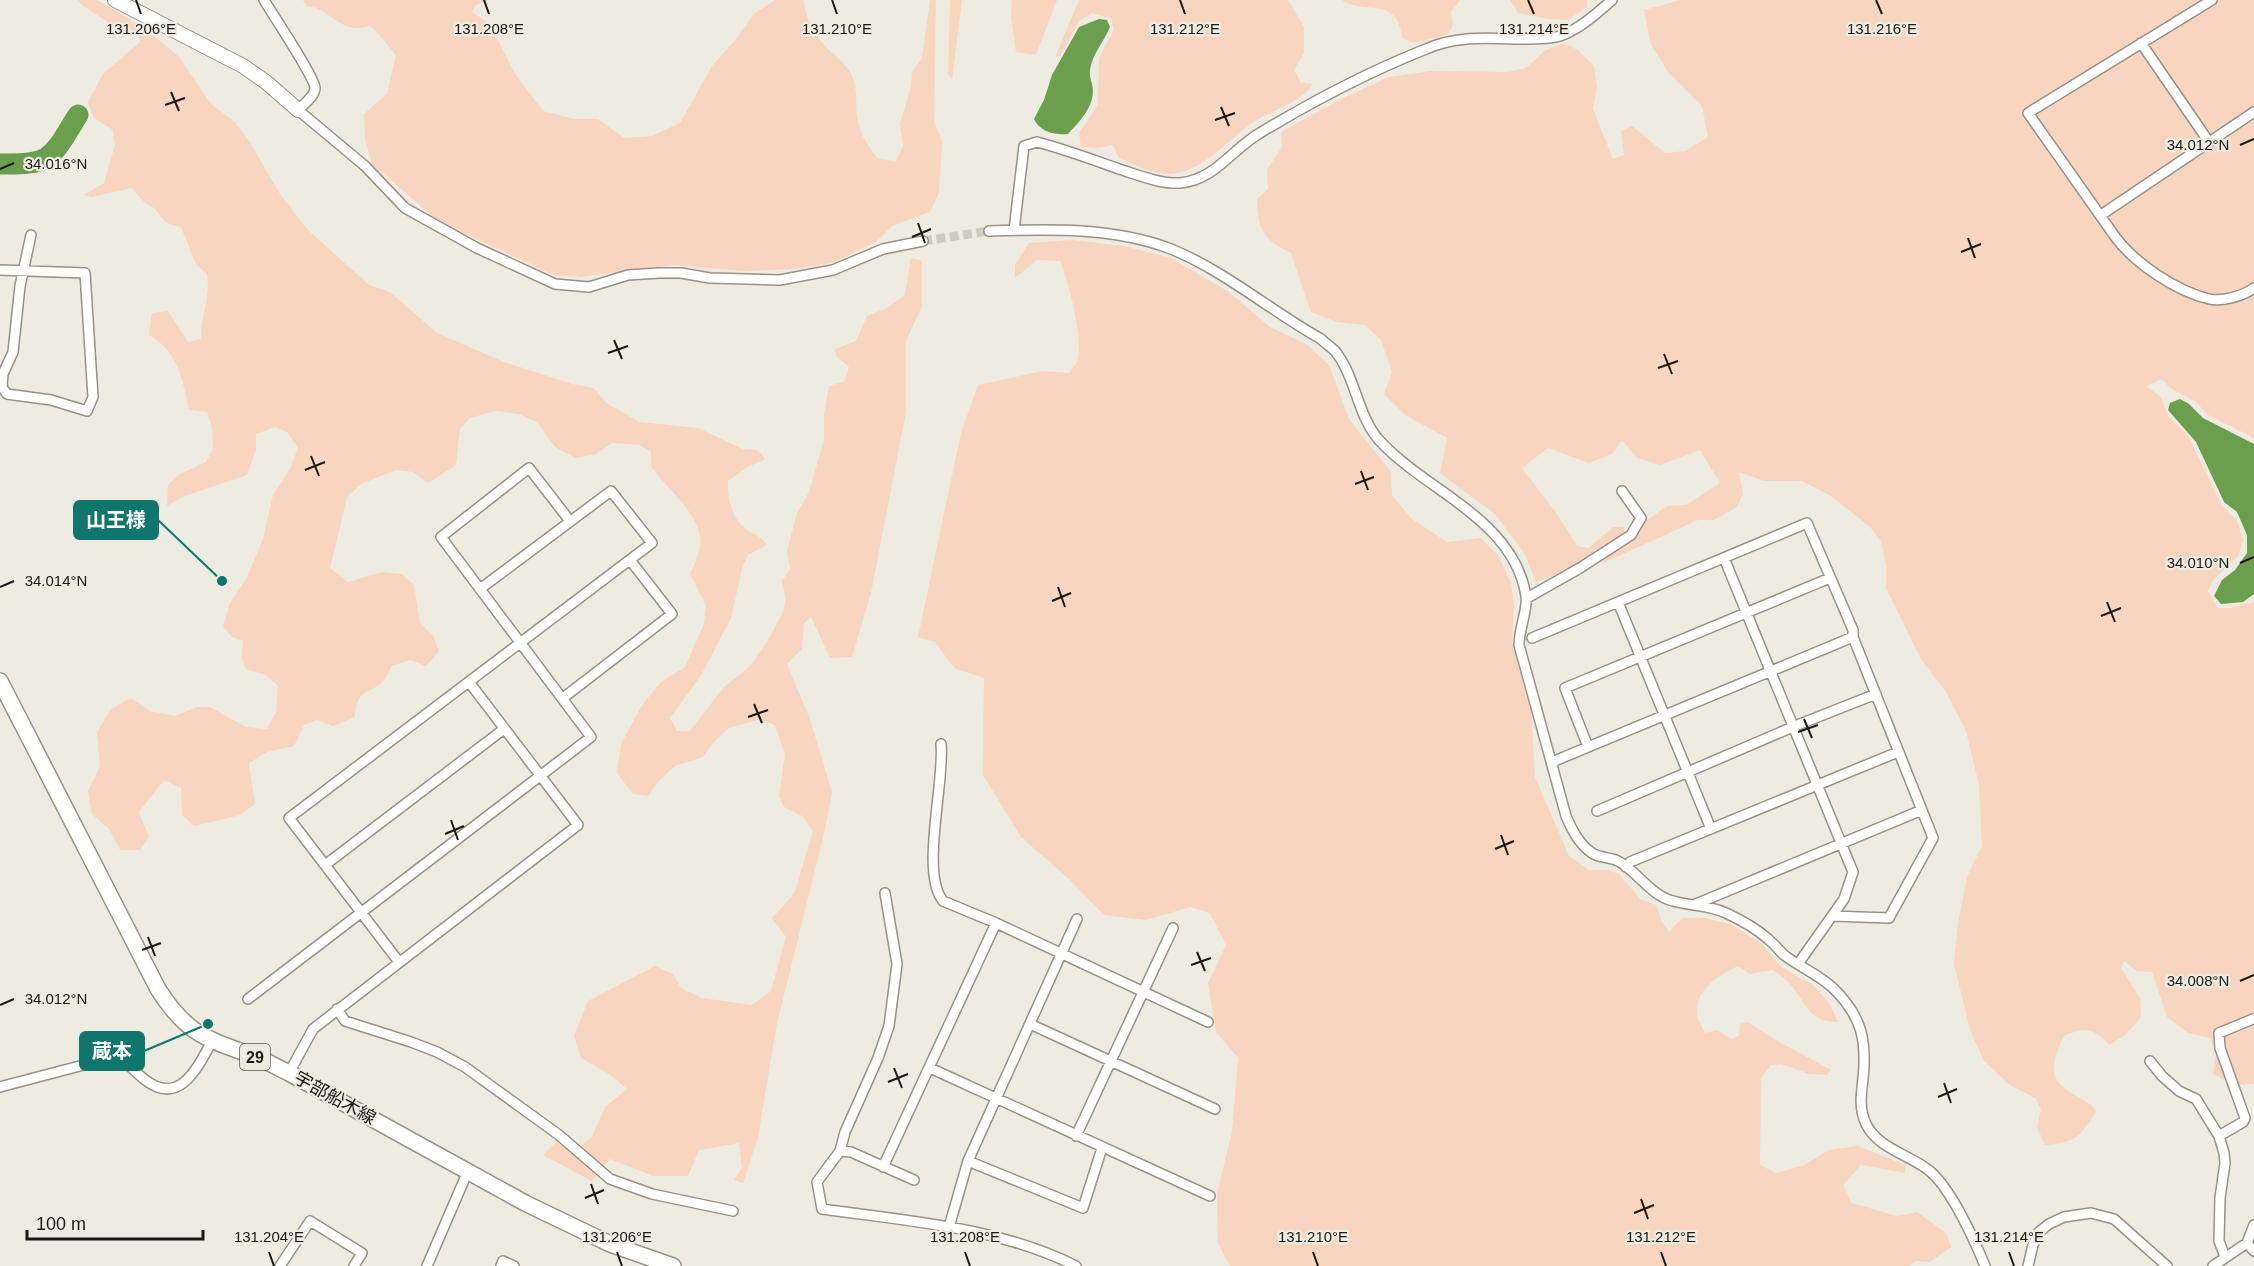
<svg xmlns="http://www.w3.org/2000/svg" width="2254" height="1266" viewBox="0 0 2254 1266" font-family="Arial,'Noto Sans JP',sans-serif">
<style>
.green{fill:#f8d5bf}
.water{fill:#6b9f4e}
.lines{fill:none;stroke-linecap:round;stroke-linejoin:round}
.river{stroke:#6b9f4e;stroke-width:21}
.street-tunnel{stroke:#ceccc2;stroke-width:9;stroke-dasharray:9 4.5;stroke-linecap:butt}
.street-casing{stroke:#96938a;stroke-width:12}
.secondary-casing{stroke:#96938a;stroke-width:16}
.primary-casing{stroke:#96938a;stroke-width:18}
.street{stroke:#fff;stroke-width:9}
.secondary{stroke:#fff;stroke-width:14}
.primary{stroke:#fff;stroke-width:15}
.ticks{fill:none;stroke:#1a1915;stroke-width:2}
.labels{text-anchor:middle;stroke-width:4.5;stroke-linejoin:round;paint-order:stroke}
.shield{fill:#eeebe1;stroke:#5a5852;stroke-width:1.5}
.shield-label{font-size:16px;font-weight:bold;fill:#1a1915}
.street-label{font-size:18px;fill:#1a1915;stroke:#eeebe1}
.ticks-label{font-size:15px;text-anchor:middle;fill:#1a1915;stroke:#eeebe1;stroke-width:4.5;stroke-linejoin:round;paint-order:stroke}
.leader{fill:none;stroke:#0f766e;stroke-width:2}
.callout-dot{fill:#0f766e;stroke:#eeebe1;stroke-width:2}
.callout{fill:#0f766e;stroke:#0f766e;stroke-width:2}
.callout-label{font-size:20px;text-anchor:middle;font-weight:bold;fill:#fff}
</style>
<rect width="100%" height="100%" fill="#eeebe1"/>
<path class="green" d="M78 0H97L115 10 153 35 179 57 211 104 235 122 249 141 280 194 307 229 369 285 390 292 437 333 504 362 572 384 594 388 606 403 640 422 698 428 743 449 758 450 765 459 746 468 728 481C727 498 732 519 747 530 756 537 760 534 767 545L749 554 743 565 731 618 700 677 670 718 677 731H690L723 688 750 666 766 644 783 612 786 598 782 581 790 569 787 551 797 513 809 492 824 440V414L829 386 845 381 849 367 836 356 835 349 856 341 867 316 887 308 905 295 911 258 922 261V306L906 341V412L871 593 852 657 830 658 811 617 804 623 802 649 787 664 810 719 832 792 825 830 777 1023 758 1137 743 1183 734 1180 742 1168 739 1143 699 1150 688 1176H653L610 1159 592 1181 543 1155 556 1142 573 1152 592 1137 605 1107 627 1089 609 1074 581 1058 574 1036 588 1001 655 966 673 974 681 988 702 998 752 1005 771 991 786 937 772 918 794 894 813 831 802 816 784 807 779 796 785 754 775 725 758 720 729 728 712 744 703 757 675 766 657 783 648 796 633 794 617 773 621 744 642 705 661 682 685 667 704 624 706 606 690 574C695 563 702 549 700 537 697 512 666 487 651 467V451L639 445 612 443 596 454 576 458 555 447 537 422 519 414 495 411 470 418 460 429 456 465 428 483 413 472 396 470 361 484 347 497 330 568 348 582 382 572 402 574 414 585 420 622 433 636 439 651 426 666 410 660 392 666C389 670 387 676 384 680 372 695 356 686 355 717L333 726 317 720 304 725 294 746 267 752 249 763 255 804 240 815 194 826 182 815 181 788 164 780 139 812 149 837 140 850H120L109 829 92 814 88 791 100 766 97 732 111 709 131 698 150 711 175 716 197 707H210L246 727 267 729 276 712 278 686 266 675 246 669 242 659 243 641 232 637 223 626 230 603 247 577 263 539 273 495 291 467 298 448 287 432 275 427 256 434V450L247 475 182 497 167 506 168 485 178 475 206 462 213 449 212 427 207 412 189 410C183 380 178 351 149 335L152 313 168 311 188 342 201 339C201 314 211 298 207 274L196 264 181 227 166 223 154 208 145 203 132 188 92 197 84 195 104 183 115 145 113 130 94 118 88 102 103 74 140 42 138 34 124 25H112L82 5Z
M303 0H489L476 5 472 12 490 24 515 74 543 111 574 119H598L624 138 652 136 680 123 712 66 736 39 754 14 775 0H804C805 20 817 39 831 52 838 58 846 65 850 72 860 91 854 103 858 122 860 136 870 147 878 159L896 161 903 146 900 124 911 87 912 72 922 58 930 0H936L934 121 942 141 939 193 930 212 892 226 876 242 832 263 792 269 745 271 673 265 581 277 554 275 438 221 415 201 372 164 365 140 364 114 387 94 396 55C387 46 381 34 370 26 365 27 360 28 355 28 337 27 326 7 306 6Z
M950 0H962L952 80 948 74Z
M1012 0H1057L1036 55 1016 52 1011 18Z
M1079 0H1288L1304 27V53L1294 70 1301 83 1313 84C1298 105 1275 108 1255 121 1228 139 1203 173 1168 174 1151 174 1134 164 1119 158L1113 145 1098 148 1081 147 1079 133 1098 105 1099 58 1114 29 1110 18 1092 13 1080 20 1060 56 1055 57Z
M1342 0H1460L1451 12 1453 26 1448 34 1416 43 1403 39C1401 32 1399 22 1395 17 1383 2 1358 12 1342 0Z
M1510 0H1587V7L1568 20 1548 19 1518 13Z
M1681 0H2254V438L2208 415 2195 401 2170 388 2162 379 2146 386 2161 397 2168 416 2189 437 2222 506 2237 520 2243 540 2238 556 2213 580 2208 591 2218 608H2229L2254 602V1084L2235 1085 2213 1074 2216 1054 2210 1038 2188 1033 2167 1017 2152 972 2137 971 2124 961 2121 968 2140 998 2141 1018 2125 1035 2109 1045C2093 1027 2085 1027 2064 1036 2050 1065 2046 1080 2078 1097 2085 1101 2092 1104 2096 1111 2082 1136 2075 1143 2045 1145L2037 1127 2041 1109 2035 1098 2010 1085 1984 1061 1970 1030 1954 964 1958 923 1967 877 1982 846 1979 785 1966 731 1946 692 1921 659 1886 588V565L1881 541 1870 527 1831 496 1802 481H1764L1739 472 1743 494 1737 507 1714 520H1698L1601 564 1611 552 1631 541 1640 525 1667 506 1686 505 1720 483 1700 450 1660 465 1637 458 1622 440 1612 454 1589 463 1548 448 1522 468 1557 514 1577 546 1589 548 1613 527H1624L1625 537 1567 570 1536 582 1524 553 1495 514 1440 473 1447 438 1405 415 1384 394 1392 372 1381 340 1365 325 1337 322 1311 312 1291 253C1262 239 1258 230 1257 199L1268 189 1267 170 1282 147 1281 132 1341 99 1389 77 1431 71 1508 72 1526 68 1544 51 1563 43 1578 50 1594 66 1597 86 1593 109 1613 159 1624 155 1621 131 1632 126 1665 153 1685 151 1708 137 1702 106 1668 72 1651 44 1644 10Z
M1072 240 1124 246 1171 258 1229 292 1270 327 1306 344 1329 365 1349 419 1391 472 1392 495 1412 519 1447 542 1481 538 1498 555 1511 583 1514 606 1512 642 1531 712 1535 777 1569 856 1589 870H1608L1619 874 1640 899 1656 905 1662 922 1669 932 1682 918H1705L1732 925 1762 944 1781 967 1813 985 1829 1003 1838 1022C1806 1022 1807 1001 1788 982 1784 978 1778 974 1773 970L1750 974 1738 966C1719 975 1694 990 1697 1015 1698 1020 1702 1027 1705 1033L1717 1030 1731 1039 1739 1036 1740 1024 1748 1022 1774 1039 1831 1070 1827 1075 1809 1074 1781 1064 1771 1065 1761 1078 1760 1165 1776 1173 1804 1165 1829 1150 1858 1146 1905 1165V1173L1861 1165 1843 1185 1852 1203 1897 1216 1917 1212 1946 1233 1951 1247 1930 1262 1916 1261 1909 1266H1230L1218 1243 1217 1194 1232 1132 1238 1058 1216 1032 1208 983 1226 945 1210 913 1190 907 1146 920 1104 915 1069 879 1021 837 983 775 984 678 954 668 935 642 918 637 961 433 978 385 1043 371 1069 373C1071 370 1076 365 1077 362 1084 338 1069 284 1060 261L1037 260 1015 278V265L1029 243Z"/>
<path class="water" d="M1099 19 1107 20 1110 27C1104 42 1092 54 1090 70 1089 76 1091 79 1092 84 1097 104 1080 121 1068 134 1054 135 1040 132 1034 119L1044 100 1052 75 1079 27Z
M2180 399 2189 404 2203 418 2254 444V594L2243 602 2221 604 2214 596 2222 580 2235 570 2247 553V535L2237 512 2224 502 2196 442 2168 410 2170 403Z"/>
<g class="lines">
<path class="river" d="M0 164C53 165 51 158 78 115"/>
<path class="street-tunnel" d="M923 241 989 231"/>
<g class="street-casing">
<path id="street" d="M264 0C273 15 314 76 315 88 315 96 304 104 298 110L365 166 405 208 477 248 555 284 589 287 628 275 659 273H681L710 278 780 280 833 270 883 249 923 241
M2212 0 2028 113 2116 238C2136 264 2176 291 2209 299 2222 302 2243 296 2254 288
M2141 43 2209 142
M2101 215 2254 112
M1014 230 1024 146 1037 142C1064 149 1091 159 1119 169 1138 175 1160 184 1180 183 1215 180 1232 149 1260 133 1313 101 1368 72 1426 49 1455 36 1484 38 1515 39 1529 39 1546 40 1560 36 1580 29 1597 13 1612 0
M989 231C1049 229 1114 227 1171 249 1225 271 1271 311 1321 339 1325 343 1331 347 1335 351 1356 377 1357 415 1379 440 1425 491 1514 519 1526 596 1528 610 1519 628 1519 645L1566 816C1572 830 1579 844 1592 853 1599 858 1610 857 1618 861 1637 871 1651 896 1673 901 1691 906 1709 905 1726 913 1741 920 1756 928 1768 939 1774 944 1779 950 1784 955 1800 967 1819 975 1833 988 1862 1016 1867 1041 1863 1079 1861 1095 1859 1109 1866 1124 1879 1150 1910 1154 1931 1172 1952 1191 1974 1239 1985 1266
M0 270C28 271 57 272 85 273L93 397 87 411 51 400 7 394 2 387 3 374 13 352 20 286 31 235
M1724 558 1853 872 1844 899 1798 964
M1527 598 1580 568 1631 535 1641 518 1622 491
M1618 602 1711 829
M1532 638 1807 523 1853 630V637L1933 838 1889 918 1832 916
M563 698 672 614 630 560
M941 744C945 782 920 873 943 901L996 923 1208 1022
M1588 747 1565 688 1830 578
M1552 762 1853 637
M1597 811 1795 726 1876 694
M325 865 504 729
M1626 867 1630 862 1898 752
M885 893 897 964 889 1026 878 1058 845 1132 840 1151 817 1182 822 1209C908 1221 998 1227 1076 1266
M1696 904 1922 810
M399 962 289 818 652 543 611 491 480 589
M248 999 591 737 441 537 529 468 570 521
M337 1009 345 1021 411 1042 437 1052 465 1067 559 1135 610 1179 652 1194 733 1211
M1030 1024 1215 1109
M2150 1061 2162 1076 2179 1091 2196 1099 2219 1136 2224 1153 2225 1163 2220 1198 2219 1241 2225 1257
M930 1068 1210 1196
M289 1073 313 1029 578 825 469 682
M0 1087 114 1057C127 1061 134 1071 144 1079 179 1107 197 1069 212 1041
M1076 1136 1173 928
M2219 1136 2243 1122 2245 1118 2220 1048 2219 1033 2253 1019
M840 1151 851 1152 914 1180
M968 1161 1083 1208 1102 1148
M883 1167 996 923
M949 1227 968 1161 1077 919
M2247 1243 2254 1225
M280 1266 310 1221 362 1253 354 1266
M427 1266 468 1171
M501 1266 503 1261 514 1266
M2028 1266 2033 1245 2039 1232 2049 1224 2064 1217 2091 1213 2114 1219 2167 1266
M2213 1266 2247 1243 2254 1251"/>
</g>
<g class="secondary-casing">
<path id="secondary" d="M115 0 243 66 266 82 298 110"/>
</g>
<g class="primary-casing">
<path id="primary" d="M0 681 158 989C186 1033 204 1038 251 1055 264 1059 276 1067 289 1073L525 1203 610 1244 673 1266"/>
</g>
<use href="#street" class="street"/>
<use href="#secondary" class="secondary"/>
<use href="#primary" class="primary"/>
</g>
<path class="ticks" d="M136 0 141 14M484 0 489 14M832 0 837 14M1180 0 1185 14M1528 0 1534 14M1876 0 1882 14M171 92 179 111M165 105 185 98M1221 107 1229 126M1215 120 1235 113M2240 145 2254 139M0 169 14 163M918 223 925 243M912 237 931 229M1968 238 1975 258M1961 252 1981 244M614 340 622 359M608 353 628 346M1664 354 1672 374M1658 368 1678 361M311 456 319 476M305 470 325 462M1361 471 1368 490M1355 484 1374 477M2240 563 2254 557M0 587 14 581M1058 587 1065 607M1052 601 1071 593M2107 602 2115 622M2101 616 2121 608M754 704 762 723M748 717 768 710M1804 719 1812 738M1798 732 1818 725M451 820 458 840M445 834 464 826M1501 835 1508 855M1495 849 1514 841M148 937 155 956M142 950 161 943M1197 952 1205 971M1191 965 1211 958M2240 981 2254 975M0 1005 14 999M894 1068 902 1088M888 1082 908 1074M1944 1083 1951 1103M1938 1097 1957 1089M591 1184 598 1204M585 1198 604 1190M1641 1199 1648 1219M1634 1213 1654 1205M269 1252 274 1266M617 1252 622 1266M965 1252 970 1266M1313 1252 1318 1266M1661 1252 1666 1266M2009 1252 2014 1266"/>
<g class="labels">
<rect class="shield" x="240" y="1044" width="30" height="26" rx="4.5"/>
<g class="shield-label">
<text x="255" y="1063">29</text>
</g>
<g class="street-label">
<text transform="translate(335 1098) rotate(29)" y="6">宇部船木線</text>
</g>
</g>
<g class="ticks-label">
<text x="141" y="34">131.206°E</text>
<text x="489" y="34">131.208°E</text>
<text x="837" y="34">131.210°E</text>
<text x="1185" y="34">131.212°E</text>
<text x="1534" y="34">131.214°E</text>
<text x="1882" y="34">131.216°E</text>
<text x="2198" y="150">34.012°N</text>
<text x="56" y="169">34.016°N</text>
<text x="2198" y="568">34.010°N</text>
<text x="56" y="586">34.014°N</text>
<text x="2198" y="986">34.008°N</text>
<text x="56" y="1004">34.012°N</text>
<text x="269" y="1242">131.204°E</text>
<text x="617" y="1242">131.206°E</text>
<text x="965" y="1242">131.208°E</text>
<text x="1313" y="1242">131.210°E</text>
<text x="1661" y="1242">131.212°E</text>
<text x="2009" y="1242">131.214°E</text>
</g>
<path class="leader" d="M222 581L158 520M208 1024L144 1051"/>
<g class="callout-dot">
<circle cx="222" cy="581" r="6"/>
<circle cx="208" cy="1024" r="6"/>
</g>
<g class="callout">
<rect x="74" y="501" width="84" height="38" rx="6"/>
<rect x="80" y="1032" width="64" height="38" rx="6"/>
</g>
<g class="callout-label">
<text x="116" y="527">山王様</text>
<text x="112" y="1058">蔵本</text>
</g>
<path d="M27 1230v9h176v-9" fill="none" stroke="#1a1915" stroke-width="3"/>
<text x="36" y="1230" font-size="18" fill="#1a1915" stroke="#eeebe1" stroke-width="4.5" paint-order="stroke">100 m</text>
</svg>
